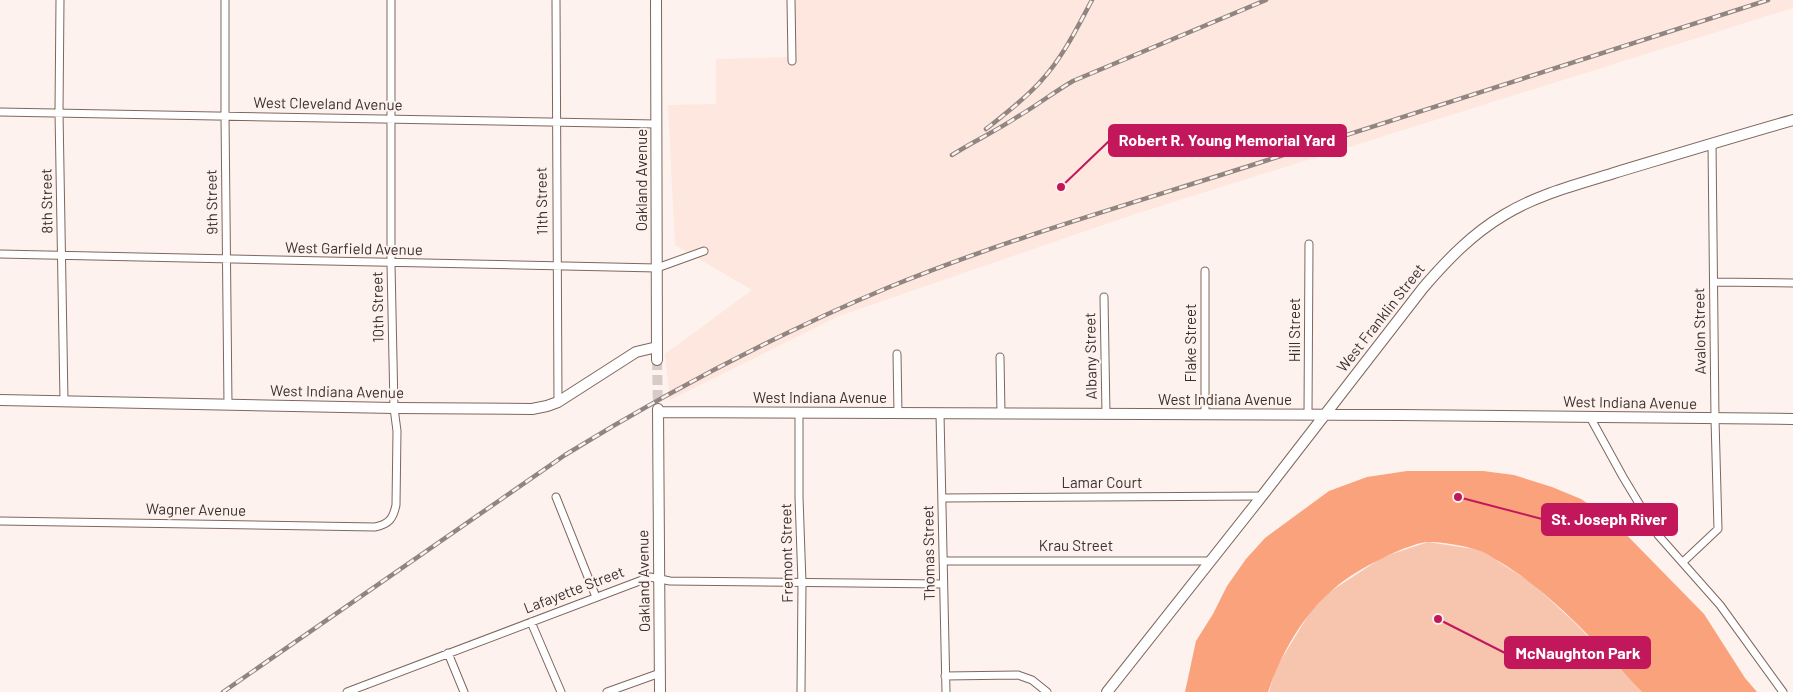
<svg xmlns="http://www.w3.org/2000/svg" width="1793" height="692" viewBox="0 0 1793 692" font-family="Barlow,sans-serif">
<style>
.built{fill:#fde7de}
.green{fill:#f7c4ae}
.water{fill:#f9a27c}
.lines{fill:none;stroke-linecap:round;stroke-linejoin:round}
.secondary-tunnel{stroke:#d7cbc7;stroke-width:10;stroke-dasharray:10 5;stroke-linecap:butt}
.street-casing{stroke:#7f675d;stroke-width:9}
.secondary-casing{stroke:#7f675d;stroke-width:12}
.street{stroke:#fff;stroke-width:7}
.secondary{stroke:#fff;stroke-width:10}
.rail-casing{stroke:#908580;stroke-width:4.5}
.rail{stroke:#fef2ee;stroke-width:2.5;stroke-dasharray:8;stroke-linecap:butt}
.labels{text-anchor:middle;stroke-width:4;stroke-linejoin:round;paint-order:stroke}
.street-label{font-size:15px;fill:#3b312c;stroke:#fef2ee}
.leader{fill:none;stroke:#c2185b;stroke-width:2}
.callout-dot{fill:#c2185b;stroke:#fef2ee;stroke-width:2}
.callout{fill:#c2185b;stroke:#c2185b;stroke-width:2}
.callout-label{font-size:16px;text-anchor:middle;font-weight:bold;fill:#fff}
</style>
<rect width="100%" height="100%" fill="#fef2ee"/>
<path class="built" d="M787 0H1793V8L1135 214 839 316 670 400 665 354 752 290 675 245 668 105 716 104V59L789 57Z"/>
<path class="green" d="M1428 542 1480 550 1532 583 1576 624 1642 692H1269L1276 668 1309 614 1328 593 1383 557Z"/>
<path class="water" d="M1407 471H1483L1514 475 1552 487 1581 499 1610 518 1704 614 1745 678 1757 692H1642C1598 646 1555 595 1500 562 1494 559 1487 554 1481 551 1471 547 1439 541 1428 542 1411 543 1378 560 1362 569 1315 595 1285 642 1268 692H1185L1196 641 1213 614 1227 586 1246 559 1265 538 1329 491 1367 477Z"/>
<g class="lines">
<path class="secondary-tunnel" d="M657 360 658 409"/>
<g class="street-casing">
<path id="street" d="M60 0 59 112 64 401
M225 0V116L228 405
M556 0 558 402
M791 0 792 61
M0 112 656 124
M0 254 657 268 704 251
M1714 282 1793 283
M1104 297 1106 415
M897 354 898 414
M1000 357 1001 414
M799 413V497L802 583 801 692
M940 414 946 692
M1205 415V271
M1308 415 1309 244
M1590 417 1623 477 1658 535 1720 605 1783 692
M556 497 596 597
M942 498 1262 496
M0 521 375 527C389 524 393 519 396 505L397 431 394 408 391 264V0
M943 561H1210
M1683 562 1718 529 1715 419 1712 143
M531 622 561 692
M448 653 464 692
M945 676 1018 675 1032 680 1047 692
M347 692 650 577 670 581 943 584
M607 692 660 673"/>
</g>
<g class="secondary-casing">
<path id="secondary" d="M656 0 657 360
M0 400 394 408 532 409 547 406 558 402 636 352 657 347
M658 409 660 692
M658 412 1400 415 1793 419
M1107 692 1262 496 1423 288C1447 260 1472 234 1504 215 1538 194 1577 185 1614 173 1674 155 1733 137 1793 120"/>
</g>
<use href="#street" class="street"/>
<use href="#secondary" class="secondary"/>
<g class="rail-casing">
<path id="rail" d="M986 129C1005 114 1025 99 1041 81 1063 57 1077 28 1092 0
M952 155C974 141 996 131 1017 117 1036 106 1054 92 1073 81L1266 0
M223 692 565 455C669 391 775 335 887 288 1011 237 1141 201 1268 160 1435 107 1602 53 1768 0"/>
</g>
<use href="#rail" class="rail"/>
</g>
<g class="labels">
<g class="street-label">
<text transform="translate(328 104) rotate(1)" y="5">West Cleveland Avenue</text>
<text transform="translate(642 180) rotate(-90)" y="5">Oakland Avenue</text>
<text transform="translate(47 201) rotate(-91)" y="5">8th Street</text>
<text transform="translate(542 201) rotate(-91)" y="5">11th Street</text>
<text transform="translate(212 202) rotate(-91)" y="5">9th Street</text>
<text transform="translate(354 249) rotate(1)" y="5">West Garfield Avenue</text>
<text transform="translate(378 307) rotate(-91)" y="5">10th Street</text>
<text transform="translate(1381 318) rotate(-52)" y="5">West Franklin Street</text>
<text transform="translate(1295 330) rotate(-90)" y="5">Hill Street</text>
<text transform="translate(1700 331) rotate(-91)" y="5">Avalon Street</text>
<text transform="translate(1191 343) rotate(-90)" y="5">Flake Street</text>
<text transform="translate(1091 356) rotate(-91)" y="5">Albany Street</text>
<text transform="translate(337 392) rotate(1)" y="5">West Indiana Avenue</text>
<text x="820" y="403">West Indiana Avenue</text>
<text x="1225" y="405">West Indiana Avenue</text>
<text transform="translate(1630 403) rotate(1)" y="5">West Indiana Avenue</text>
<text x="1102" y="488">Lamar Court</text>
<text transform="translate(196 510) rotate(1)" y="5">Wagner Avenue</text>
<text x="1076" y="551">Krau Street</text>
<text transform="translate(787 553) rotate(-91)" y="5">Fremont Street</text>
<text transform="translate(929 553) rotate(-91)" y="5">Thomas Street</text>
<text transform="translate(644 581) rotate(-91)" y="5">Oakland Avenue</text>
<text transform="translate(574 590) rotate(-21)" y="5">Lafayette Street</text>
</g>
</g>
<path class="leader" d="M1061 187L1109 141M1458 497L1542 519M1438 619L1505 653"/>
<g class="callout-dot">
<circle cx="1061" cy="187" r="5"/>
<circle cx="1458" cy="497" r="5"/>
<circle cx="1438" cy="619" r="5"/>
</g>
<g class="callout">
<rect x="1109" y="125" width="237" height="31" rx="5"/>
<rect x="1542" y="504" width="135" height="31" rx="5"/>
<rect x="1505" y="637" width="145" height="31" rx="5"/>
</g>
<g class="callout-label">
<text x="1227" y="146">Robert R. Young Memorial Yard</text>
<text x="1609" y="525">St. Joseph River</text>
<text x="1578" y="659">McNaughton Park</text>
</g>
</svg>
